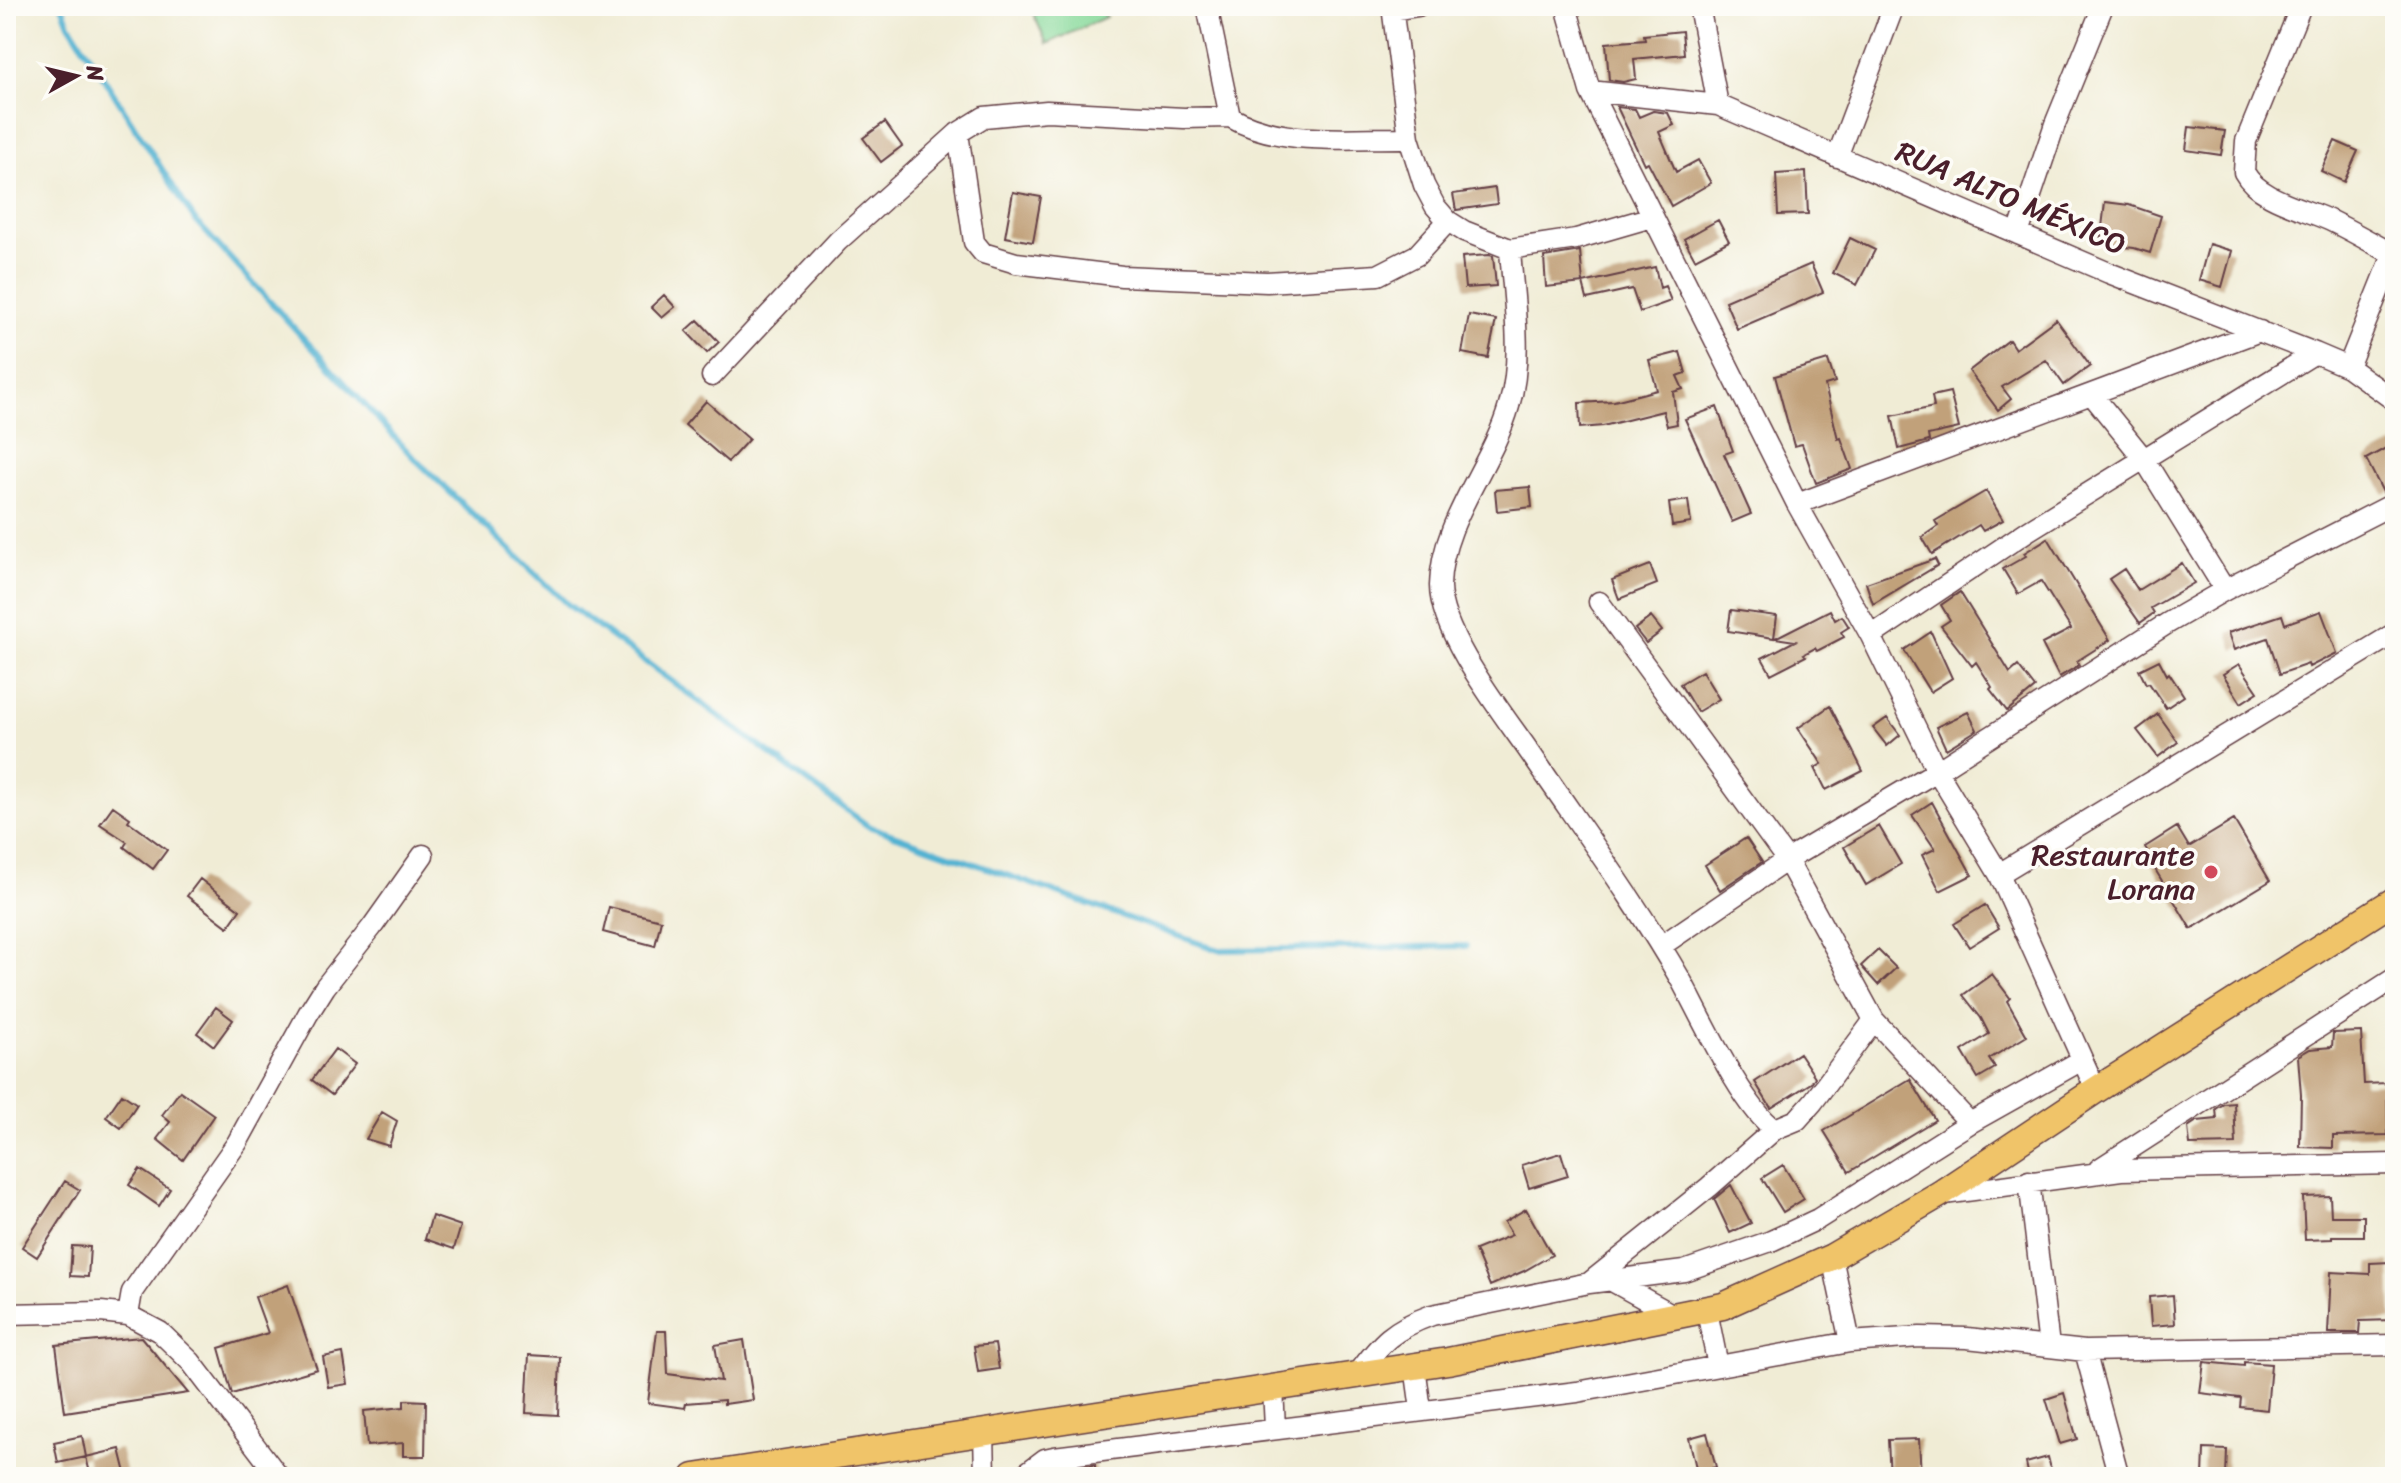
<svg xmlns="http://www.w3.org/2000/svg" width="2401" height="1483" viewBox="0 0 2401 1483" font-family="Sriracha,sans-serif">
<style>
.green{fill:#86d99a;stroke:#687c62;stroke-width:2}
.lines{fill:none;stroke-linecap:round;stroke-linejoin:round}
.stream{stroke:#53b2d2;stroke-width:6}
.building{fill:#c1a17a}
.minor-casing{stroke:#633e44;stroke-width:23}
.major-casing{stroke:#633e44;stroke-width:29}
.minor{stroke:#fff;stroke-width:20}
.major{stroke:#f0c469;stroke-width:26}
.poi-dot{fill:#d1495b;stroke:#fdfcf7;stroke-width:3}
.labels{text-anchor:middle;stroke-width:7;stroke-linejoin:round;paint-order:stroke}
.street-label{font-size:30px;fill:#4a1f2b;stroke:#fdfcf7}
.poi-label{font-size:30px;fill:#4a1f2b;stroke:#fdfcf7;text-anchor:end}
</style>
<rect width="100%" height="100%" fill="#fdfcf7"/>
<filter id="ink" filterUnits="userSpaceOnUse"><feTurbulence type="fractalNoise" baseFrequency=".0125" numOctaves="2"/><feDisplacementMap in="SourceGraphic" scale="16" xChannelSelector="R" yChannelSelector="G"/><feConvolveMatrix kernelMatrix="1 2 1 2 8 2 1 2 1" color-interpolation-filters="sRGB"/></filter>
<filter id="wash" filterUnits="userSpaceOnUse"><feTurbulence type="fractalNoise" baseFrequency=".006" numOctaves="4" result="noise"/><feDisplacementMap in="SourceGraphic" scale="32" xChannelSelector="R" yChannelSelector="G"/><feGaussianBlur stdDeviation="1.8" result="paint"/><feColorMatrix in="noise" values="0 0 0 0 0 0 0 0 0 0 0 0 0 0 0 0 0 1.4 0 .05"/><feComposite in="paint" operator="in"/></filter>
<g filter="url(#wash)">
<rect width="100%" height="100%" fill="#f0ecd5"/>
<path class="green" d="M1030 6H1101L1106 17 1047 44Z"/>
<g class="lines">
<path class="stream" d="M62 6 69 24 194 219 411 455 567 604 868 826 1218 950 1466 946"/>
</g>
<g id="blocks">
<path class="building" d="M1682 31 1684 54 1634 59 1636 79 1623 82 1609 80 1606 43 1645 40 1644 35Z
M1617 107 1635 109 1639 117 1653 111 1668 113 1674 125 1659 132 1676 172 1698 160 1711 183 1671 206 1648 162 1644 164Z
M885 122 902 146 881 162 863 138Z
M2189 127 2225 131 2221 155 2186 150Z
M2335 141 2358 151 2344 182 2321 171Z
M1806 172 1808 214 1778 215 1776 174Z
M1495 188 1497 204 1456 210 1453 194Z
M1013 192 1041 197 1033 242 1005 237Z
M2105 202 2129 205 2161 216 2150 253 2134 248 2100 244Z
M1718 220 1729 241 1695 259 1684 239Z
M1850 238 1875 250 1857 285 1833 273Z
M2209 244 2232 251 2222 287 2199 280Z
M1580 251 1583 283 1546 287 1544 257Z
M1489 255 1493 256 1496 286 1465 288 1462 257Z
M1811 264 1823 292 1737 329 1725 301Z
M1655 267 1660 288 1665 286 1671 301 1640 312 1632 289 1587 299 1583 283Z
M664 295 675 307 662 318 651 307Z
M1469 315 1496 320 1488 358 1462 353Z
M2056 319 2090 366 2064 385 2046 360 2002 387 2011 399 1998 410 1969 371 2009 340 2015 349Z
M698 320 719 342 707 353 686 331Z
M1680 352 1686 373 1677 376 1683 389 1673 392 1677 424 1667 426 1663 411 1603 426 1580 428 1579 403 1614 401 1657 390 1649 360Z
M1828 360 1835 382 1825 385 1838 439 1841 438 1852 469 1816 483 1802 444 1794 446 1775 376Z
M1950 392 1959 428 1928 435 1929 441 1899 449 1892 416 1934 407 1932 396Z
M706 401 749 439 728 462 685 425Z
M1717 407 1733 451 1724 454 1751 514 1732 522 1685 419Z
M2395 443V490L2384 494 2366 459Z
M1530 487 1532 507 1497 511 1495 490Z
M1986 491 2003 520 1983 531 1979 525 1932 554 1922 537 1938 526 1935 521Z
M1688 500 1691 523 1672 526 1669 503Z
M2048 538 2110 640 2077 661 2079 665 2059 677 2042 644 2071 629 2041 581 2018 594 2003 569 2026 556 2024 553Z
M1935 559 1938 565 1873 604 1866 583Z
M2182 563 2194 583 2151 608 2154 613 2140 623 2109 579 2124 569 2138 590Z
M1650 565 1657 584 1619 599 1612 580Z
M1960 592 2010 673 2018 666 2035 688 2007 711 1990 689 1992 687 1976 662 1972 666 1941 626 1950 620 1941 605Z
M1731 610 1777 616 1774 638 1728 631Z
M1830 610 1835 620 1842 616 1849 627 1841 632 1844 637 1817 651 1815 648 1804 654 1806 656 1771 674 1762 658 1795 641 1775 638Z
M2321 611 2337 653 2309 667 2308 664 2280 674 2268 638 2234 650 2228 633 2282 615 2285 624Z
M1651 617 1662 631 1646 643 1635 629Z
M1931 632 1952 678 1930 692 1904 650Z
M2159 660 2167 675 2169 673 2184 696 2166 708 2149 683 2146 684 2139 670Z
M2239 664 2258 692 2241 703 2223 674Z
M1702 671 1719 699 1697 712 1680 684Z
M1830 706 1863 771 1826 790 1815 768 1822 764 1798 728Z
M1968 712 1977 730 1946 749 1936 727Z
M2158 714 2178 742 2158 757 2137 730Z
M1887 718 1900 735 1887 746 1873 728Z
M1932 802 1972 875 1940 891 1922 855 1935 849 1912 815Z
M113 806 130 818 128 821 167 850 153 869 124 847 127 842 100 824Z
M2234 820 2270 881 2191 929 2150 861 2152 860 2145 847 2177 827 2189 847Z
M1879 826 1901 864 1866 885 1844 847Z
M1746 838 1762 862 1720 890 1705 865Z
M200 879 240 910 228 927 187 896Z
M1985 905 1999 928 1969 947 1954 924Z
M609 907 661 920 655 946 603 932Z
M1878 950 1896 968 1878 985 1861 966Z
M1992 974 2010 998 2007 1001 2027 1036 1989 1059 1995 1068 1978 1078 1962 1051 1989 1034 1981 1018 1963 995Z
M216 1007 233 1020 214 1046 197 1033Z
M2361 1032 2364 1084 2387 1083 2388 1135 2333 1136V1148L2300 1147 2301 1095 2298 1056 2310 1049 2332 1047 2333 1033Z
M335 1049 355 1064 332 1095 312 1080Z
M1799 1053 1815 1077 1811 1083 1771 1108 1755 1082Z
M1910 1079 1935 1120 1849 1172 1824 1131Z
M180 1091 214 1115 183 1160 157 1139 170 1122 162 1115Z
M122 1094 137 1104 121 1128 106 1117Z
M2234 1103 2236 1144 2190 1145 2188 1127 2197 1121 2217 1119 2216 1109 2224 1104Z
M382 1112 397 1121 389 1146 366 1139Z
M1561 1153 1568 1176 1529 1188 1522 1165Z
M1783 1165 1804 1199 1783 1212 1762 1178Z
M140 1169 170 1189 159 1206 129 1185Z
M65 1181 80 1190 37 1257 22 1247Z
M1731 1185 1751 1223 1730 1233 1714 1199Z
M2330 1196 2331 1216H2364V1236H2332V1239L2305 1240 2303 1197Z
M1526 1209 1552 1255 1524 1271 1490 1286 1475 1250 1512 1235 1504 1222Z
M432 1216 461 1226 454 1249 425 1239Z
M72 1246 90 1247 88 1277 70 1276Z
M2390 1262 2392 1320 2360 1321 2359 1333H2328L2331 1272 2370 1274V1263Z
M288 1285 317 1369 232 1394 219 1348 268 1333 255 1297Z
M2173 1295 2175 1324 2151 1326 2149 1297Z
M657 1331H666L668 1374 721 1381 715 1345 744 1340 753 1400 724 1404V1400L686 1403 685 1408 648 1403Z
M141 1337 188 1393 65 1412 56 1345Z
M995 1344 999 1369 978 1372 974 1346Z
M343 1353 348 1384 328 1387 323 1357Z
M529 1355 560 1357 558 1415 526 1413Z
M2204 1362 2244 1366V1362L2271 1364 2267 1410 2240 1407 2241 1398 2200 1393Z
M2064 1393 2077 1439 2060 1444 2046 1399Z
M404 1400 426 1401 425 1456H403V1443L367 1446 364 1411 404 1407Z
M1707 1433 1716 1467 1697 1472 1689 1438Z
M82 1436 86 1457 58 1463 54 1442Z
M1919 1439 1921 1477H1890L1888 1440Z
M120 1449 127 1477H91L86 1457Z
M2204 1449 2227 1450 2226 1477H2203Z
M2048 1457 2053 1477H2029L2026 1463Z
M1095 1465V1477H1062V1469Z"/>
</g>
</g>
<g filter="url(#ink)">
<use href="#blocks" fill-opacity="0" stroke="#633e44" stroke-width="2"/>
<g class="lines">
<g class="minor-casing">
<path id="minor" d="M1207 6 1230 117C1281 147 1351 137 1409 138
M1392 6 1409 138 1424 185 1435 206 1448 221 1464 231 1510 249 1576 239 1652 217
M1566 6 1590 91 1797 504 1871 636 1937 771 1999 874 2096 1090
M1699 6 1718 105
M2301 6 2246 141 2244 172C2259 200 2304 208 2331 221 2352 231 2372 243 2393 254
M1393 10 1418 6
M1590 91 1718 105 2109 273 2315 353 2348 367 2395 401
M958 133 974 242 983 253 1016 263 1122 276 1267 282 1378 275 1417 255 1448 221
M1837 157 1894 6
M2018 234 2055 124 2103 6
M1510 249C1513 300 1524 356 1509 406 1492 466 1441 521 1440 586 1440 636 1506 717 1535 760 1585 833 1638 905 1682 982 1701 1017 1744 1110 1775 1129L1797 1120 1813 1102 1874 1020
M2348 367 2395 250
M712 376 838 241 958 133 984 117 1047 111 1184 118 1230 117
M2093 396 2144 459 2225 590
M1797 504 2260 331
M1599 602 1787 860 1874 1020 1970 1123
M1871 636 2029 530 2315 353
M1999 874 2395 633
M1661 946 1787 860 1937 771 2168 623 2225 590 2395 503
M2099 1169 2395 978
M2029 1181 2049 1346
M1944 1194 2121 1170 2395 1164
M1832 1257 1850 1342 1920 1337 1967 1338 2085 1351 2395 1345
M1612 1281 1677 1317
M1589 1283 1709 1187 1775 1129
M1707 1311 1718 1366
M6 1314 101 1312 128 1315 160 1332 191 1362 279 1477
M128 1315 132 1292 237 1143 308 1014 325 987 372 927 423 855
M2085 1351 2119 1477
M1415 1366 1421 1410
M1357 1375C1381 1342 1393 1329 1432 1315L1589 1283 1684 1271 1771 1241 1818 1219 1970 1123 2082 1060
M1273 1388 1275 1428
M984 1432 985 1477
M1021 1477 1045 1459 1054 1457 1577 1392 1850 1342"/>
</g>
<g class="major-casing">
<path id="major" d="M694 1477 1448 1361 1723 1306 1832 1257 1940 1194 2096 1090 2395 900"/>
</g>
<use href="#minor" class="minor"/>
<use href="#major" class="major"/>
</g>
</g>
<circle class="poi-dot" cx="2211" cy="872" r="8"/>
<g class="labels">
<g class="street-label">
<text transform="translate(2011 198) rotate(23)" y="10">RUA ALTO MÉXICO</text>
</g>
<g class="poi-label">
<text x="2195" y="865">Restaurante<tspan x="2195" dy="34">Lorana</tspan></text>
</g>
</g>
<rect width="2401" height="1483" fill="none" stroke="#fdfcf7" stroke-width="32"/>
<g transform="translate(76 76) rotate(82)" stroke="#fdfcf7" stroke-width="6" paint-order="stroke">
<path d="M0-6L14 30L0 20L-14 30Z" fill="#4a1f2b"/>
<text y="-12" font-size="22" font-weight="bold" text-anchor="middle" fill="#4a1f2b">N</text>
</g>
</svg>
